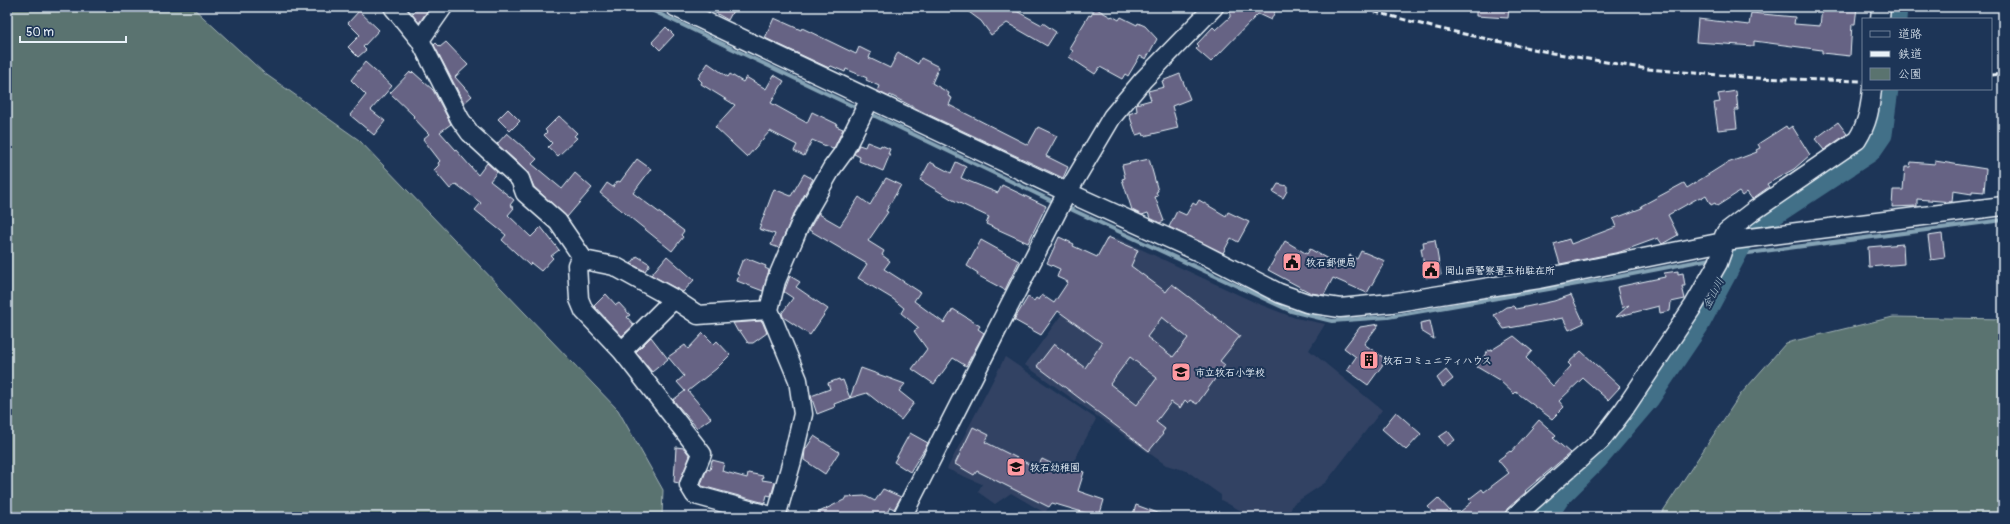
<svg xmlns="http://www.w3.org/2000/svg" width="2010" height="524" viewBox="0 0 2010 524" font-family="Pangolin,'Klee One',sans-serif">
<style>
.built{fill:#334364}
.green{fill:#5a736f;stroke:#a1b2b4}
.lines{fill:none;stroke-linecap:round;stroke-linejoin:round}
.stream{stroke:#85a3b5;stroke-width:4}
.river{stroke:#436f88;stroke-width:25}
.building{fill:#666484;stroke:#e8f1f8;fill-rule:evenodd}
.minor-casing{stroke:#e8f1f8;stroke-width:21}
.minor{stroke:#1d3557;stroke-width:18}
.rail{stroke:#e8f1f8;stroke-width:3;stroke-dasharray:6 3;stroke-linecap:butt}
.labels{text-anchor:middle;stroke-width:4;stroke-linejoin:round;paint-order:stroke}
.poi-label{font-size:10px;font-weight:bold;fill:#e8f1f8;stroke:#1d3557;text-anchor:start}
.water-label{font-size:11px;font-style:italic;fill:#aec4d1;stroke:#1d3557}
</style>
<rect width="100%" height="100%" fill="#1d3557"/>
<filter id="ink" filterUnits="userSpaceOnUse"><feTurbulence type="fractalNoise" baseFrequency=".025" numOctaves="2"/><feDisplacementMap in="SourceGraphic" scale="8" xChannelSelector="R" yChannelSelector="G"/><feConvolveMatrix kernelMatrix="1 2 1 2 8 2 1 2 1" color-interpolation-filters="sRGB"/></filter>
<g filter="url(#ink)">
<path class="built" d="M1117 238 1256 303 1295 318 1325 324 1309 350 1382 410 1326 482 1293 504 1288 517H1253L1221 500V495L1187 471 1166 465 1025 365Z
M1005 357 1096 419 1075 459 1061 501H1052L1045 513 1011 493 995 504 978 492 982 484 947 469Z"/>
<path class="green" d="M7 7H192L264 73 359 140 618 410 663 490 662 517H7Z
M1893 317 2003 319V517H1659L1740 395 1786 343Z"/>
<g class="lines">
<path class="stream" d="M645 7 861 110
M869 113 1056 203
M1064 206 1291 311 1332 321 1388 317 1612 278 1715 258
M1726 256 2003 220"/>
<path class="river" d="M1894 19 1895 7
M1544 517 1558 496 1596 458 1647 398 1697 324 1747 230 1869 150 1880 134 1886 89"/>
</g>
<path class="building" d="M417 7H430L419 23 412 14Z
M705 7H735L728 20Z
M962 7H1009L1042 25 1043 23 1056 32 1047 46 1007 23 991 35 981 21Z
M1230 7H1277L1271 20 1258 14 1211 62 1196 49 1199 46 1197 44 1213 27 1216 30 1230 17Z
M1476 7H1509L1508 18 1476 16Z
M1822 7H1857L1855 24H1852L1850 56 1822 53V50L1754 41V46L1696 42 1698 19 1749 25 1751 13 1795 17 1794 24 1820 26Z
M1095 8 1111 17 1112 16 1119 20 1121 17 1137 25 1138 23 1145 26 1157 39 1146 59 1140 56 1128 76 1125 74 1122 79 1100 67 1095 74 1069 57 1073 51 1069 48 1089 15 1091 16Z
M359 11 379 30 363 47 366 50 358 57 348 47 360 35 348 23Z
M774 18 801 30 802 28 856 54 859 47 871 53 869 58 890 68 898 52 918 64 921 58 939 67 932 83 949 93 948 96 952 98 949 105 1028 145 1038 127 1057 136 1046 156 1068 167 1063 178 927 114 890 95 889 97 877 91 879 86 866 80 867 78 846 69 845 72 831 66 829 68 765 38Z
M666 27 674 35 660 50 652 42Z
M446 42 468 65 455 77 472 96 464 103 434 45 436 43 440 47Z
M365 62 392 86 371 110 385 121 374 135 350 115 366 95 351 80Z
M708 63 728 77 730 74 743 82 746 77 766 89 774 75 784 81 771 103 807 123 812 112 837 124 836 126 843 129 834 148 833 149 812 140 804 156 794 151 797 145 770 131 747 157 715 127 735 105 701 84 702 82 698 78Z
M410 72 411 74 413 72 433 90 451 124 440 132 478 175 487 163 497 172 490 181 514 200 510 205 514 208 508 215 531 237 541 227 559 250 551 256 553 258 541 271 531 263 529 265 502 240 506 235 475 210 481 203 456 184 450 189 434 170 439 165 438 163 440 161 423 139 429 134 413 117 414 116 390 93Z
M1180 74 1190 99 1172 106 1178 128 1144 136 1143 133 1136 135 1129 114 1137 111 1136 104 1151 100 1148 91 1164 87 1162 81Z
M1736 91 1738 110H1735L1737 128 1718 130 1714 103 1720 102 1718 94Z
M508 109 520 121 510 131 498 119Z
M559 116 577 133 574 136 577 138 558 156 548 147 552 143 544 135 547 132 545 130Z
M1838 122 1847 134 1824 150 1815 139Z
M1786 126 1788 129 1792 126 1810 155 1794 169 1767 184 1769 187 1752 199 1747 192 1742 196 1739 192 1717 206 1715 203 1711 205 1706 196 1701 199 1700 197 1668 215 1678 235 1662 244 1658 238 1620 252 1560 264 1554 244 1569 239 1571 244 1616 227 1613 219 1642 208 1641 206 1684 183 1687 188 1725 164 1757 152 1756 150 1760 148 1758 144 1761 142Z
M507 133 537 159 532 164 562 189 575 173 592 188 567 217 534 187 527 171 497 144Z
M867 142 880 147 881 145 890 149 888 154H890L883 171 859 161 860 157 854 154 859 145 865 147Z
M637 159 651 169 633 193 684 231 681 235 683 237 672 251 600 193 607 183 613 187 618 181 620 182Z
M1149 159 1158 191 1156 192 1158 196 1155 197 1164 221 1160 223 1150 218 1148 213 1142 215 1132 210 1122 179 1125 178 1122 165Z
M1935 161 1986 169 1984 192 1972 191V194L1953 191 1952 202 1917 199V206L1892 207 1893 190H1903L1905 167H1910L1911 162 1935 164Z
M930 162 951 173 956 162 966 167 961 178 998 193 1002 185 1046 206 1028 243 986 224 989 217 953 200 920 180Z
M804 174 813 179 792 217 779 248 771 245 775 234 759 229 774 189 791 196Z
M886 178 901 185 886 211 888 212 868 241 884 251 882 255 890 261 884 269 920 292 914 301 944 323 953 309 980 326 978 329 984 333 966 366 953 358 934 384 912 369 927 349 914 331 919 328 901 313 904 308 893 299 858 278 867 264 809 230 819 212V214L840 226 859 197 870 205Z
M1278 184 1287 186V191L1283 198 1273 192Z
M1199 200 1226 216 1228 212 1249 222 1238 242 1231 238 1223 253 1169 227 1177 211 1186 215 1193 203 1196 205Z
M1942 234 1945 258 1931 260 1928 236Z
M1059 237 1074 244 1073 246 1097 257 1108 237 1138 250 1131 266 1166 292 1172 284 1240 336 1220 361 1225 365 1197 404 1190 400 1188 403 1185 400 1180 408 1171 402 1156 422 1165 429 1162 433 1163 434 1149 451 1037 366 1054 344 1085 368 1102 343 1058 311 1041 335 1014 320 1028 297 1034 301 1036 298 1039 300 1042 295 1054 303 1068 282 1057 277 1060 269 1047 263ZM1162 317 1188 338 1173 357 1147 337ZM1130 357 1157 378 1137 405 1110 384Z
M981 240 1019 261 1005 290 977 275 978 273 967 266Z
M1435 240 1441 275 1426 278 1421 248H1424L1423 242Z
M1285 241 1307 254 1310 249 1344 268 1350 255 1357 259 1361 251 1385 261 1367 293 1333 278 1324 295 1311 293 1268 270Z
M1903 244 1904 264 1869 267 1868 247Z
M637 256 650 264 645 271 631 264Z
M667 256 694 280 683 292 651 275Z
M746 258 766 266 765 268 769 270 763 291 737 281 739 275 737 274 742 261H744Z
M1678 271V274L1683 273 1685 286H1682L1685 299 1671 302 1670 311 1660 313 1659 306 1616 317 1629 305 1622 308 1617 287 1665 277 1664 273Z
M790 276 800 282 796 287 828 309 810 335 783 317 782 313 793 298 784 292Z
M606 294 616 305 619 303 630 315 627 317 634 325 622 336 594 306Z
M1571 295 1584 323 1569 330 1563 318 1504 329 1494 315 1506 307 1513 306 1516 309 1554 301Z
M762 321 767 333 753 343H748L740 331 738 332 733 323Z
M1430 321 1434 339 1421 331 1420 323Z
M1379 324 1364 344 1384 358 1382 361 1384 363 1368 385 1347 370 1356 357 1344 348 1360 327Z
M703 333 714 344 717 341 730 355 716 369 688 391 711 418 697 428 673 400 685 391 677 382 684 376 668 357 685 345 688 349Z
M1514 336 1532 351 1526 358 1553 386 1571 366 1568 363 1581 351 1620 387 1608 400 1583 378 1559 401 1564 407 1552 419 1516 392 1514 394 1499 380 1477 367 1488 350 1490 351Z
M651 337 668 359 652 372 636 352Z
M861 368 905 384 899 391 914 403 901 420 867 393 850 398Z
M1446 370 1453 379 1443 387 1437 378Z
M839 379 840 381 843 380 850 398 834 404 835 407 817 414 811 396 830 389 828 383Z
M1396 412 1421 434 1406 450 1382 429Z
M1539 420 1556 435 1553 438 1570 453 1525 491 1526 492 1507 509 1504 517H1454L1472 502 1469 499 1482 489 1484 492 1509 473 1498 460 1510 451 1511 452Z
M973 427 989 435 985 442 1037 468 1042 459 1067 471 1068 467 1084 472 1078 491 1104 500 1099 517 1052 503 1049 507 977 471 974 475 955 464Z
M1448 431 1455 440 1447 446 1439 437Z
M910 433 928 443 910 472 894 462Z
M814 436 839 452 825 474 804 460 805 450Z
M676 447 684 448 690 456 679 483 674 482Z
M712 460 724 463 722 471 747 478 748 473 763 476 762 480 775 482 771 496 767 495 765 503 702 486 701 484 707 469 710 470Z
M883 489 901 497 894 509 890 507 885 517H809L846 499V497L865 496 875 501Z
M1438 498 1451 512 1445 517H1437L1428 507Z
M1136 505 1166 516V517H1132Z"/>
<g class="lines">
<g class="minor-casing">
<path id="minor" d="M393 7 420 40
M443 7 420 40 460 119 470 133 520 179 525 193 558 222 584 260 614 266 674 299 698 315 769 310
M675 7 1067 192 1199 252 1279 293 1307 303 1340 308 1391 303 1539 279 1733 240 2003 206
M1880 19 1881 7
M581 256 577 265 579 299 584 311 622 351 702 454 689 485 695 495 775 517
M622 351 674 299
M776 517 792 461 803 414 798 380 769 310 776 281 801 222 832 168 843 153 870 99
M902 517 1064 198 1112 117 1143 80 1214 7
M1514 517 1600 441 1623 411 1694 305 1718 263 1723 249 1724 236 1726 232 1752 212 1857 140C1868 123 1870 108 1872 89"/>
</g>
<use href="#minor" class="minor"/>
<path class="rail" d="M1357 7 1432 27 1552 53 1648 69 1754 78 1863 81
M1991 75 2003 74"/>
</g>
</g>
<defs>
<g id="civic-square" transform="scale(1)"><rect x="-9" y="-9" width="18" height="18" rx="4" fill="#ff9aa2" stroke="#1d3557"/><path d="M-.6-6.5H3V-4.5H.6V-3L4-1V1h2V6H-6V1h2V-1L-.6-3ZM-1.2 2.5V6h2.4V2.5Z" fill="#111"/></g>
<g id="building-square" transform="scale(1)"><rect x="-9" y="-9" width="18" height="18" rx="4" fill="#ff9aa2" stroke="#1d3557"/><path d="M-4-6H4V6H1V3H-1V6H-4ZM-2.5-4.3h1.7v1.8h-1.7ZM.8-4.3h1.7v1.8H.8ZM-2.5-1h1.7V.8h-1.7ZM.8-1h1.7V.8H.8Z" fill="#111"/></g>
<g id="school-square" transform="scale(1)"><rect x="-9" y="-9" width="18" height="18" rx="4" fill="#ff9aa2" stroke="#1d3557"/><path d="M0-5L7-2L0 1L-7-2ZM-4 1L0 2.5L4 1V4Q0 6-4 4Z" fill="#111"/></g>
</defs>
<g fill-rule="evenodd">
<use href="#civic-square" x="1292" y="262"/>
<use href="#civic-square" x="1431" y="270"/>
<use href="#building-square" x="1369" y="360"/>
<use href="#school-square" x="1181" y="372"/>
<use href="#school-square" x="1016" y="467"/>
</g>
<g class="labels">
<g class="poi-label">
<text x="1306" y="266">牧石郵便局</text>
<text x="1445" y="274">岡山西警察署玉柏駐在所</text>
<text x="1383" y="364">牧石コミュニティハウス</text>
<text x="1195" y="376">市立牧石小学校</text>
<text x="1030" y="471">牧石幼稚園</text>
</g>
<g class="water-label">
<text transform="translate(1713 293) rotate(-62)" y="4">金山川</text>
</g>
</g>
<rect width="2010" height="524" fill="none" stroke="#1d3557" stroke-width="24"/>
<rect x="12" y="12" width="1986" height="500" fill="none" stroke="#e8f1f8" stroke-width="1.5" filter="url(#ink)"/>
<rect x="1862" y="18" width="130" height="72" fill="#1d3557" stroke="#6e8097"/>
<rect x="1870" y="31" width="20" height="6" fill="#1d3557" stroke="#6e8097"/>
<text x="1898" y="38" font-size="12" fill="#e8f1f8">道路</text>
<rect x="1870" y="51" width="20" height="6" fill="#e8f1f8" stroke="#6e8097"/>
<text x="1898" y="58" font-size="12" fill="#e8f1f8">鉄道</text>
<rect x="1870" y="68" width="20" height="12" fill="#5a736f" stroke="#6e8097"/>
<text x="1898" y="78" font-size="12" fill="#e8f1f8">公園</text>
<path d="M20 36v6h106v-6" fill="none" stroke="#e8f1f8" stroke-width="2"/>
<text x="26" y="36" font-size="12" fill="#e8f1f8" stroke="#1d3557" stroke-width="3" paint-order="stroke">50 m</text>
</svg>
